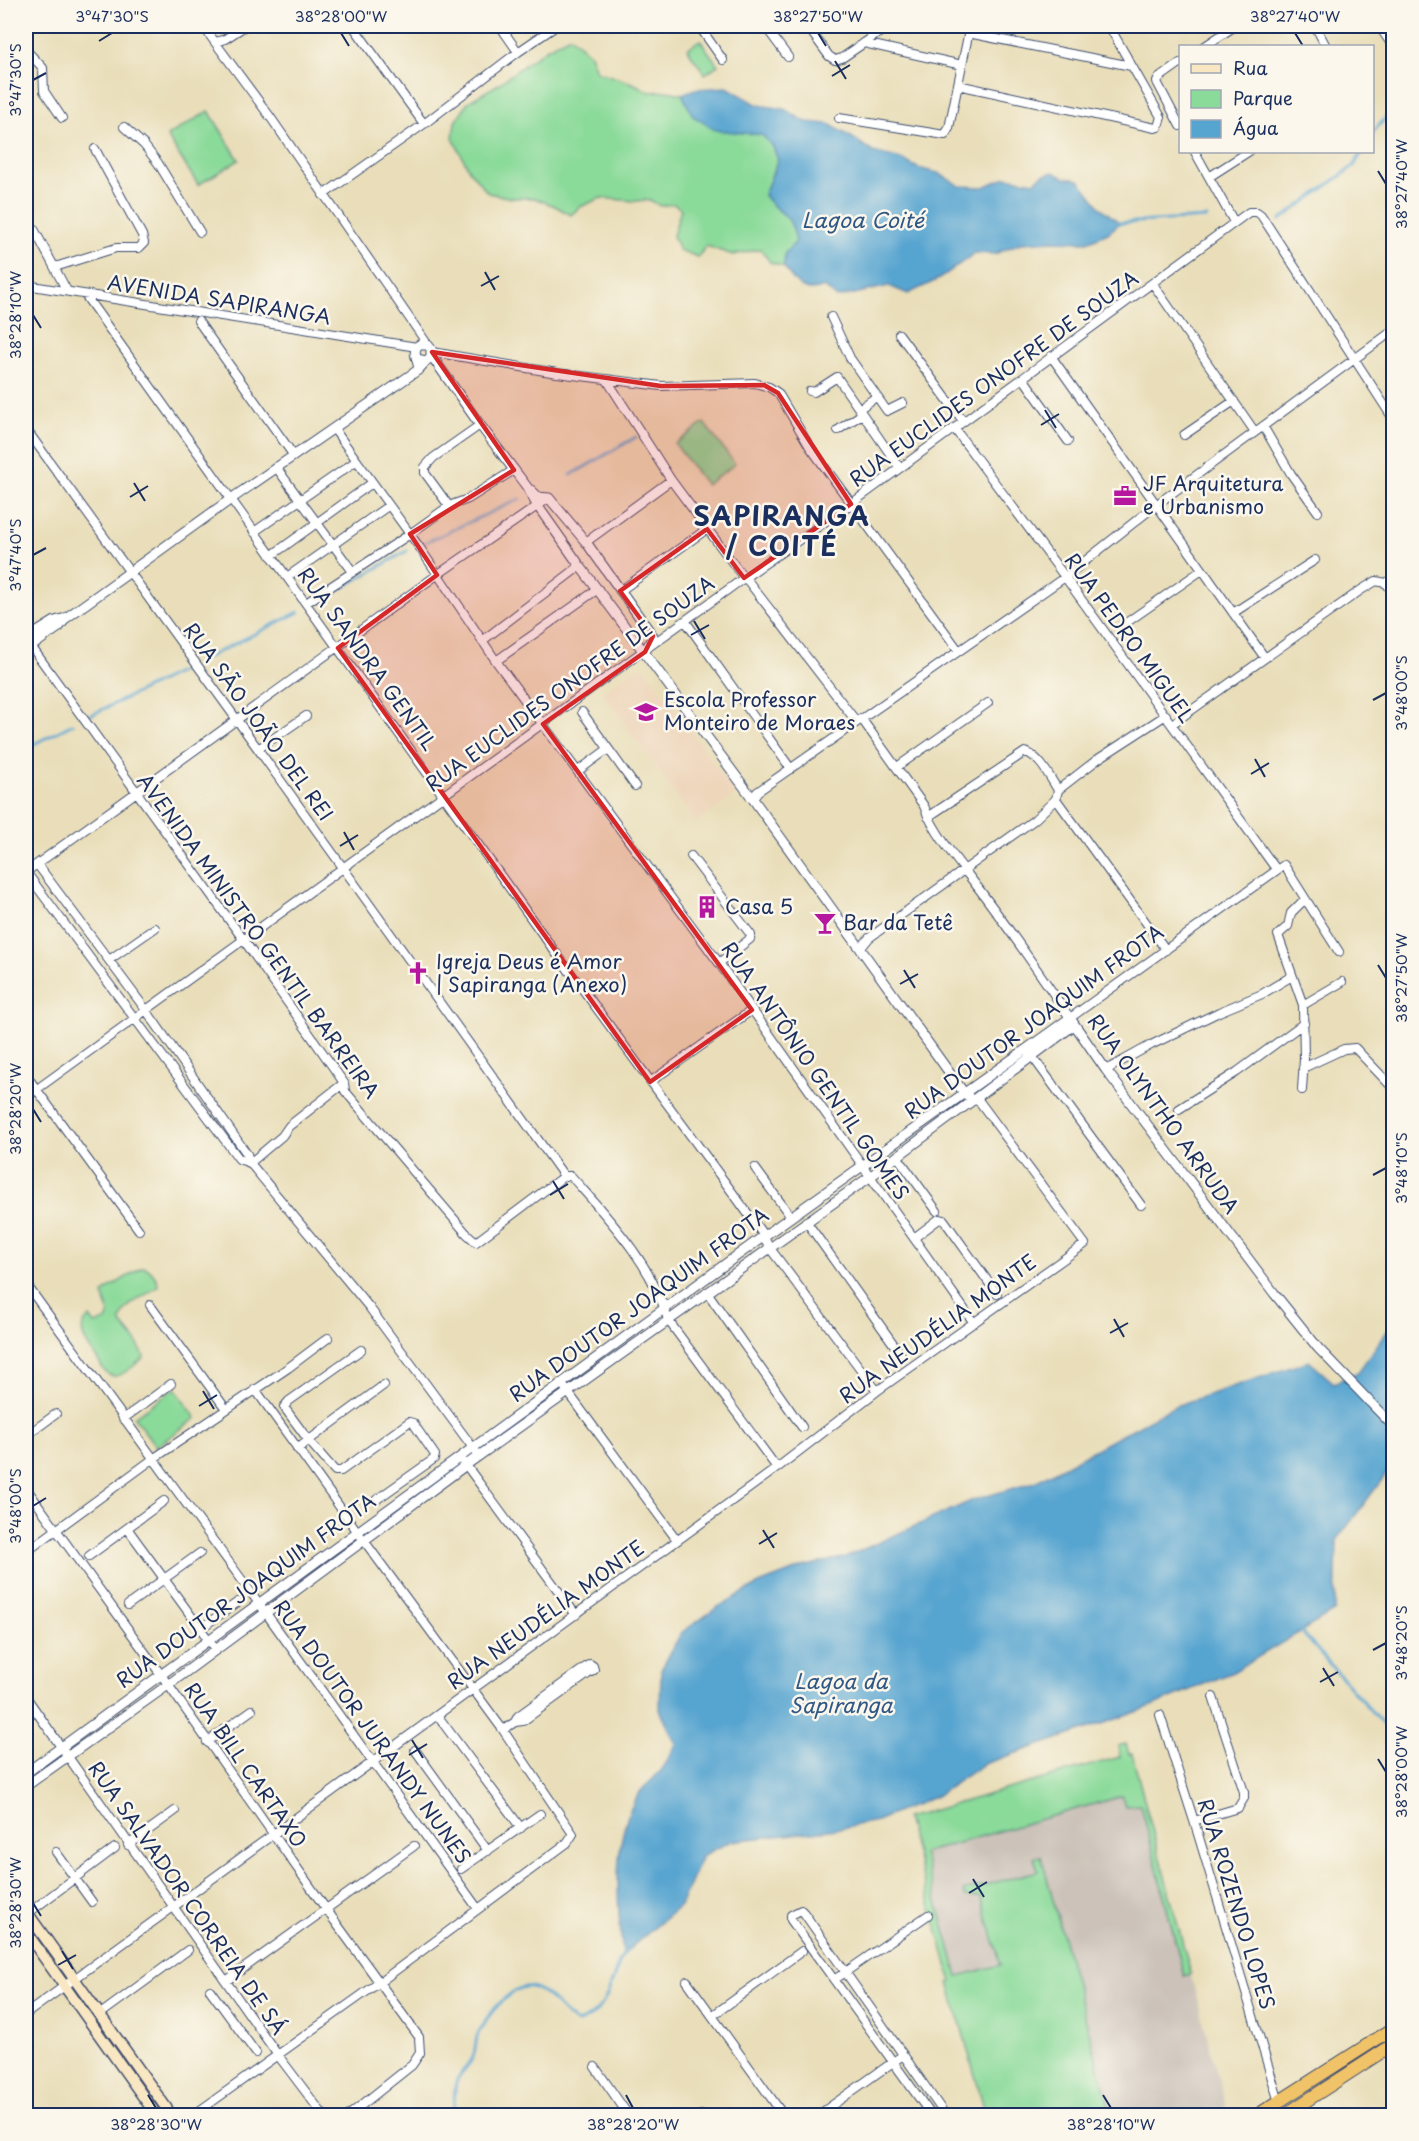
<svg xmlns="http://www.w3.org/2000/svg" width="1419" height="2141" viewBox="0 0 1419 2141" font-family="'Playpen Sans',sans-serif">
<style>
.built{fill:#eed6bb}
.industrial{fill:#ccc2b9}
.green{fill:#8ada9a;stroke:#52847c;stroke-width:1.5}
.water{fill:#56a4d0;stroke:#386a97;stroke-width:1.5}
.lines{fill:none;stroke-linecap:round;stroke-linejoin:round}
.stream{stroke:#56a4d0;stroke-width:3}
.minor-casing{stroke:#3a496c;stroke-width:10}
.tertiary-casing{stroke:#3a496c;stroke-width:11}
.secondary-casing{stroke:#3a496c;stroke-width:13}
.trunk-casing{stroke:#3a496c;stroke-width:14}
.minor{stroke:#fff;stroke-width:8}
.tertiary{stroke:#fff;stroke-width:9}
.secondary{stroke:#f9e7c3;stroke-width:10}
.trunk{stroke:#f1c369;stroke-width:12}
.marked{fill:#d62828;fill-opacity:0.2;stroke:#d62828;stroke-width:4.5;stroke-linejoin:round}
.ticks{fill:none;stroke:#1b2f5e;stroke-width:2}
.labels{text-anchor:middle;stroke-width:5;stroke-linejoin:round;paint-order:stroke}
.street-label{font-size:20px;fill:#1b2f5e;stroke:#fbf7ec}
.poi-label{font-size:20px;fill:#1b2f5e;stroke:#fbf7ec;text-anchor:start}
.water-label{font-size:21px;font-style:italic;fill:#305886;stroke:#fbf7ec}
.district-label{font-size:26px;font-weight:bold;letter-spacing:1.5px;fill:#1b2f5e;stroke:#fbf7ec}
.neatline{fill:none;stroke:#1b2f5e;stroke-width:2}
.ticks-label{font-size:15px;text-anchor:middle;fill:#1b2f5e}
</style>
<rect width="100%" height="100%" fill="#fbf7ec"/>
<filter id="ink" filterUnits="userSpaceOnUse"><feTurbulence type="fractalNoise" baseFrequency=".0167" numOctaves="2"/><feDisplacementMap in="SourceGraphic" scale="12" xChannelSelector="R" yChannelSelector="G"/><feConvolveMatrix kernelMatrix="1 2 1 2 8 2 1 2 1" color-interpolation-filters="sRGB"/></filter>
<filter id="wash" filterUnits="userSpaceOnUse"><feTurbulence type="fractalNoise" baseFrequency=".008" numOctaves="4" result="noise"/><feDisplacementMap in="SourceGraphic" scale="24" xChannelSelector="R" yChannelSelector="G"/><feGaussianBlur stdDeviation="1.35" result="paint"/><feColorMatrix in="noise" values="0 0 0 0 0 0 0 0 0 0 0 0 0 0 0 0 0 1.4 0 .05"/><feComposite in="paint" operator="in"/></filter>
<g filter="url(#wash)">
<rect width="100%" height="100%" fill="#e9deb9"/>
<path class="built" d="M638 667 645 668 736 795 696 823 602 692Z"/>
<path class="industrial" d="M1126 1744 1129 1754H1132L1226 2107 1210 2116 986 2115 949 1983 952 1982 906 1818 1120 1757 1118 1746Z"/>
<path class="green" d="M570 36 590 54 596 71 635 84 649 92 667 91 682 94 693 116 742 132 762 135 773 147 778 159 764 195C780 218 790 208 796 242L785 253 784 267 770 262 761 249 733 255 706 246 698 257 679 250 673 236 681 209 674 204 660 206 650 200 634 201 601 198 580 207 571 215 555 206 534 198H512L488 193 469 170 453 138 455 122 468 102 497 85 546 49Z
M700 40 718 65 705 74 687 49Z
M209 111 239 160 198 185 167 136Z
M704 423 735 464 706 485 675 444Z
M145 1267C151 1270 158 1279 158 1286 144 1298 122 1303 121 1323L136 1341 144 1356 143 1359C135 1364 124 1376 115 1376 104 1376 101 1364 96 1357 88 1345 73 1329 90 1317L95 1324 106 1321 109 1313 103 1294 112 1286 141 1268Z
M175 1388 196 1418 156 1447 134 1417Z
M1126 1744 1129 1754H1132L1191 1974 1184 1976 1141 1805 1125 1806 1122 1796 923 1853 958 1976 1001 1965 981 1897H965L963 1891 1038 1871 1034 1857 1041 1856 1109 2105 1064 2115H986L949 1983 952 1982 906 1818 1120 1757 1118 1746Z"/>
<path class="water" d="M727 87 758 105 784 109 806 122 829 124 856 140 873 152 901 159 918 168 938 173 960 186 984 187 1006 177 1035 182 1041 176 1053 172 1065 178 1079 180 1100 207 1120 223 1108 233 1087 242 1054 241 1020 243 995 254 975 253 939 279 908 294 889 286 837 298 824 287C803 296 795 283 784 267L785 253 796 242C790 208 780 218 764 195L778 160 773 147 762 135 715 130 693 116 682 94 695 89Z
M1393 1323V1465L1337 1540 1335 1611 1233 1672 1137 1712 984 1764 936 1796 877 1821 830 1830 731 1841 702 1856 680 1906 623 1954C617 1906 611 1838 638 1795 644 1785 656 1778 663 1768 668 1760 672 1751 676 1744L660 1710 661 1670 681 1633 718 1607 759 1584 803 1567 846 1557 973 1500 1035 1482 1175 1406 1309 1361 1334 1383 1358 1372Z"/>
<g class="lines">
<path class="stream" d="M1372 133 1391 112
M1280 220 1354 166 1362 152
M1118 223 1207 218
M571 475 636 437
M426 542 520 499
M315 603 407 551
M202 660 299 612
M89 716 186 669
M26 748 73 724
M1300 1630 1394 1737
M451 2116C457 2104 452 2092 457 2080 461 2071 470 2065 473 2057 476 2050 475 2041 478 2034 485 2018 511 1984 531 1987 550 1991 561 2015 578 2023 612 2011 609 1977 625 1951"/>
</g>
</g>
<g filter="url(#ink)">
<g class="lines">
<g class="minor-casing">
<path id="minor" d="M203 26 271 118 428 345
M353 26 424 124
M500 26 518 52
M699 26 723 60
M765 26 788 57
M807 26 829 56 835 60 842 58 889 26
M1315 26 1326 46
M1379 26 1394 48
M968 33 1131 66
M216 42 225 39 245 26
M864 43 962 65
M1205 46 1235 26
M26 50 43 68 44 91 62 118
M1180 63 1159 78 1157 82 1180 126
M958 85 1155 128 1158 127 1161 117 1109 26
M839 118 945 135 949 128 970 26
M124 127 144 145 158 163 200 232
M1195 152 1234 222
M1209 177 1248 152
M323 195 424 124 518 52 556 26
M26 214 67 291
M55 267 116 248H139L144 243 142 235 95 149
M1153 284 1255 432
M26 285 417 347
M85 295 553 949 738 1200 764 1236 769 1247 877 1391
M831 317 850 358 887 411 903 403
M198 321 294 456
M899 334 963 421
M432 352 557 373 661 386 755 383 769 387 778 393 810 447 959 651
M1051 356 1265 658
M1023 378 1068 441
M607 380 671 480 744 578 748 581 856 721
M810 391 814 392 837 377 899 467
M859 409 876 397
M1263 426 1291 474 1318 512
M954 428 1065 577 1276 869
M26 429 258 749 564 1176H571C608 1218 653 1265 668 1320L777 1468
M334 429 420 548 496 661 719 963 974 1323
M838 430 862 414
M1184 435 1234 401
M276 467 353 572
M449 506 425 473V467L433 458 480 425
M254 532 356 461
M586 542 671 480
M271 556 372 483
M287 577 388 506
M1386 583 1394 594
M620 591 707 529
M306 603 410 534 449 506 468 499 514 470
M1233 613 1315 560
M686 622 791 769
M1123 625 1202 570
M482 641 580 566
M28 642 243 939 344 1083 345 1091 466 1233 476 1242 564 1176
M496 661 598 589
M582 712 635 786
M861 718 924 806C935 836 966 871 985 897 1015 937 1042 977 1070 1018L1284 865 1339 952
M1172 724 1361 590 1376 581 1386 583 1394 578
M258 749 306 716
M897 767 988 703
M578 771 608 749
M753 799 757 792 1065 577 1156 505 1394 330
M1056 799 1166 950
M928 817 1025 752C1040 756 1050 778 1058 790
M691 856 751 935 750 939 719 963
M37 864 146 1010 247 1154 250 1163 369 1307 479 1456
M26 872 437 575 549 498
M26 872 239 1159 250 1163
M861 948 869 938 1034 820 1056 799 1058 790 1098 759 1166 715
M109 960 155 928
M1303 1005 1342 982
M1029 1052 1141 1205
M1303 1068 1344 1049 1355 1048 1394 1089
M1106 1070 1151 1045 1219 1012 1262 994 1292 976
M26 1075 139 1230
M650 1082 752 1010
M1302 1090 1304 1059 1303 1005 1278 935 1288 926 1291 913 1305 899
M26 1097 744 578 851 504 1249 212H1257L1261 215 1394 420
M1179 1109 1237 1072 1304 1023
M897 1156 937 1211
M250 1163 282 1136 289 1126 344 1083
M755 1168 791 1217
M806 1221 902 1356
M914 1238 939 1219 944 1220 997 1294
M26 1284 266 1613 478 1909
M707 1292 802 1427
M150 1305 226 1409
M361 1350 289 1401 284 1407 309 1441 335 1471H341L409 1422 413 1423 435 1455 434 1459 376 1500
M562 1384 677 1540
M123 1419 171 1384
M26 1436 56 1414
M297 1449 384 1385
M463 1461 576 1615
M26 1488 162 1676 326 1909 419 2037 420 2053 412 2065 348 2116
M127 1528 216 1650
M26 1552 153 1459 288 1368 328 1338
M89 1556 164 1501
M128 1605 200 1553
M201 1628 238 1602
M26 1697 277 2054 324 2116
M437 1715 521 1828
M1160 1715 1194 1821 1279 2102
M503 1730 515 1722 523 1721 588 1674 594 1670 593 1666 590 1664 518 1716 515 1722
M207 1742 252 1710
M415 1750 488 1851
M1194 1821 1238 1808 1244 1798V1792L1213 1697
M128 1845 175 1811
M56 1852 92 1902
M461 1869 540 1814
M27 1914 115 1848
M834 1980 928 1915
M226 1981 414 1846
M687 1981 784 2116
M210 1990 256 2053
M26 2014 777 1468 877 1391 1085 1244 979 1101 972 1100
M99 2015 188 1950
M712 2016 802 1951
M595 2067 629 2116
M192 2116 380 1982 567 1843 573 1834 503 1730 357 1531 255 1389
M701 2116V2115
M817 2116 903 2055
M932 2116 791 1920V1915L801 1910 804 1913 946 2116"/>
</g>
<g class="tertiary-casing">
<path id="tertiary" d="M431 355 480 425 527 487 537 505 580 566 753 799 964 1093 968 1096
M418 359 426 361 431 357V349L428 345H419C411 352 418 359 419 369
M531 490 538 497 549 498 586 542 653 636 645 652
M26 639 55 621 66 618 231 499 418 370 426 361
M26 650 59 627 66 618
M26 1773 764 1236 1070 1018 1106 1070 1274 1293 1318 1348 1394 1427
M26 1786 168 1685 466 1465 871 1176 1074 1025"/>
</g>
<g class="secondary-casing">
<path id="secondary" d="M26 1911 172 2116
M26 1932 157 2116"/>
</g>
<g class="trunk-casing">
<path id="trunk" d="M1256 2116 1394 2028
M1283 2116 1394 2044"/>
</g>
<use href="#minor" class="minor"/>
<use href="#tertiary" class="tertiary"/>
<use href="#secondary" class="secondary"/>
<use href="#trunk" class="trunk"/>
</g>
</g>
<path class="marked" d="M432 352 661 386 764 385 778 393 851 504 744 578 707 529 620 591 653 636 645 652 543 724 752 1010 650 1082 338 648 437 575 410 534 514 470Z"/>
<path class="ticks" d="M341 33 349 46M818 33 826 46M1295 33 1303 46M99 41 112 33M835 61 846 79M832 76 850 65M33 80 46 73M1378 171 1386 184M485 272 495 290M481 286 499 276M33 315 41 328M1045 410 1056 428M1041 425 1059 414M134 483 145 501M130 497 148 486M33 555 46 548M694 621 705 639M691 635 709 625M1373 700 1386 693M1255 759 1265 777M1251 774 1269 763M344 832 354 850M340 846 358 835M1378 965 1386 978M904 970 915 988M900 984 918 974M33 1109 41 1122M1373 1175 1386 1168M553 1181 564 1199M550 1195 568 1184M1114 1319 1124 1337M1110 1333 1128 1323M203 1391 214 1409M199 1406 217 1395M33 1506 46 1498M763 1530 774 1548M759 1544 777 1533M1373 1650 1386 1643M1323 1668 1334 1686M1320 1682 1338 1672M412 1740 423 1758M409 1755 427 1744M1378 1759 1386 1772M973 1879 984 1897M969 1893 987 1882M33 1903 41 1916M62 1951 73 1969M58 1965 76 1955M148 2095 156 2108M626 2095 633 2108M1103 2095 1111 2108"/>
<defs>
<g id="office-bare" transform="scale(1.8)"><path d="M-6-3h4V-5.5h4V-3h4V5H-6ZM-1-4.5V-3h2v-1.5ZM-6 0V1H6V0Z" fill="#b5179e" stroke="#fbf7ec" stroke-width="2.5" paint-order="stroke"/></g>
<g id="school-bare" transform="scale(1.8)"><path d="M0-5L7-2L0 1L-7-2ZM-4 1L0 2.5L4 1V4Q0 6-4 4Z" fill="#b5179e" stroke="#fbf7ec" stroke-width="2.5" paint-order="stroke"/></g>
<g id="building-bare" transform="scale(1.8)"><path d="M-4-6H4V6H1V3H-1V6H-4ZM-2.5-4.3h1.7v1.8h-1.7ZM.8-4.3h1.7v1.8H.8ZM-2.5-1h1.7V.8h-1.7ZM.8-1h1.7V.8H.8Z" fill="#b5179e" stroke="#fbf7ec" stroke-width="2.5" paint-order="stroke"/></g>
<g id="bar-bare" transform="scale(1.8)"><path d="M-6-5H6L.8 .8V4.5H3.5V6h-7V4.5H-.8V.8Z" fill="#b5179e" stroke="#fbf7ec" stroke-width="2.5" paint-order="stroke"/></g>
<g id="church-bare" transform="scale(1.8)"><path d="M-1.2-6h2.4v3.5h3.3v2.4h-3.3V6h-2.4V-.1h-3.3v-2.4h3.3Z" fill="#b5179e" stroke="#fbf7ec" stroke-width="2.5" paint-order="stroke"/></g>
</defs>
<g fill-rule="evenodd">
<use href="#office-bare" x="1125" y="496"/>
<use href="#school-bare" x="646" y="712"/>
<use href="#building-bare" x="707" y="907"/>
<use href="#bar-bare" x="825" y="923"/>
<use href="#church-bare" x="418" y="973"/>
</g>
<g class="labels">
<g class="street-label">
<text transform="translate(219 300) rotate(9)" y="7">AVENIDA SAPIRANGA</text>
<text transform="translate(994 379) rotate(-36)" y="7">RUA EUCLIDES ONOFRE DE SOUZA</text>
<text transform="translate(1129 638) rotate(54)" y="7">RUA PEDRO MIGUEL</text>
<text transform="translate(367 659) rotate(54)" y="7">RUA SANDRA GENTIL</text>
<text transform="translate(570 684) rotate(-36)" y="7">RUA EUCLIDES ONOFRE DE SOUZA</text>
<text transform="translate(258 722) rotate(54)" y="7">RUA SÃO JOÃO DEL REI</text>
<text transform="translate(258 936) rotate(54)" y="7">AVENIDA MINISTRO GENTIL BARREIRA</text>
<text transform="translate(1034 1022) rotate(-36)" y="7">RUA DOUTOR JOAQUIM FROTA</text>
<text transform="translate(815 1071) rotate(55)" y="7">RUA ANTÔNIO GENTIL GOMES</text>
<text transform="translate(1163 1114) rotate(54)" y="7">RUA OLYNTHO ARRUDA</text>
<text transform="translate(639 1305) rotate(-36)" y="7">RUA DOUTOR JOAQUIM FROTA</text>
<text transform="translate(938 1329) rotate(-36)" y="7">RUA NEUDÉLIA MONTE</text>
<text transform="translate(246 1591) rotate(-36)" y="7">RUA DOUTOR JOAQUIM FROTA</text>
<text transform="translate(546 1615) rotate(-36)" y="7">RUA NEUDÉLIA MONTE</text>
<text transform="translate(372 1732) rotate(54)" y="7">RUA DOUTOR JURANDY NUNES</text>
<text transform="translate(245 1765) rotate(55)" y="7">RUA BILL CARTAXO</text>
<text transform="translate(187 1898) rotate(55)" y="7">RUA SALVADOR CORREIA DE SÁ</text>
<text transform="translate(1236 1904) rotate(73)" y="7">RUA ROZENDO LOPES</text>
</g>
<g class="poi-label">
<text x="1143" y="491">JF Arquitetura<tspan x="1143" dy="23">e Urbanismo</tspan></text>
<text x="664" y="707">Escola Professor<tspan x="664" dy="23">Monteiro de Moraes</tspan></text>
<text x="725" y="914">Casa 5</text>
<text x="843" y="930">Bar da Tetê</text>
<text x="436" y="969">Igreja Deus é Amor<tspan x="436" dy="23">| Sapiranga (Anexo)</tspan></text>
</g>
<g class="water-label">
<text x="863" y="228">Lagoa Coité</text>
<text x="841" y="1689">Lagoa da<tspan x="841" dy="24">Sapiranga</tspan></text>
</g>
<g class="district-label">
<text x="782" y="526">SAPIRANGA<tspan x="782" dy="30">/ COITÉ</tspan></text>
</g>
</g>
<rect width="1419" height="2141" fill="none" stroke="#fbf7ec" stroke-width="66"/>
<rect x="1179" y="45" width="195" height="108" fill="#fbf7ec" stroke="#a1a7b3" stroke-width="1.5"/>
<rect x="1191" y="64" width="30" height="9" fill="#f9e7c3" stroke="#a1a7b3" stroke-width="1.5"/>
<text x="1233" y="75" font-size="18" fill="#1b2f5e">Rua</text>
<rect x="1191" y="90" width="30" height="18" fill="#8ada9a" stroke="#a1a7b3" stroke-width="1.5"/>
<text x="1233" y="105" font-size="18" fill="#1b2f5e">Parque</text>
<rect x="1191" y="120" width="30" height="18" fill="#56a4d0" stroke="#a1a7b3" stroke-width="1.5"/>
<text x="1233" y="135" font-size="18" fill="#1b2f5e">Água</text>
<rect x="33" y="33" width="1353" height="2075" class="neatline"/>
<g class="ticks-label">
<text x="112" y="22">3°47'30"S</text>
<text x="341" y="22">38°28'00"W</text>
<text x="818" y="22">38°27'50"W</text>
<text x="1295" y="22">38°27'40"W</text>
<text transform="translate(16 80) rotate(-90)" y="5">3°47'30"S</text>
<text transform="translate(1402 184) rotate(-90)" y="5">38°27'40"W</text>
<text transform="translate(16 315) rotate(-90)" y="5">38°28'10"W</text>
<text transform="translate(16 555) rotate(-90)" y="5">3°47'40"S</text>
<text transform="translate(1402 693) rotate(-90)" y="5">3°48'00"S</text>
<text transform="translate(1402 978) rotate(-90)" y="5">38°27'50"W</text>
<text transform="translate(16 1109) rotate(-90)" y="5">38°28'20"W</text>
<text transform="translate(1402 1168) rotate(-90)" y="5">3°48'10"S</text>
<text transform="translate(16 1506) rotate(-90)" y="5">3°48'00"S</text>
<text transform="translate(1402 1643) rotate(-90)" y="5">3°48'20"S</text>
<text transform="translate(1402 1772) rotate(-90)" y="5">38°28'00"W</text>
<text transform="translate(16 1903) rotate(-90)" y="5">38°28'30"W</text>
<text x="156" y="2130">38°28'30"W</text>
<text x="633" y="2130">38°28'20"W</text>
<text x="1111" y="2130">38°28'10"W</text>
</g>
</svg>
